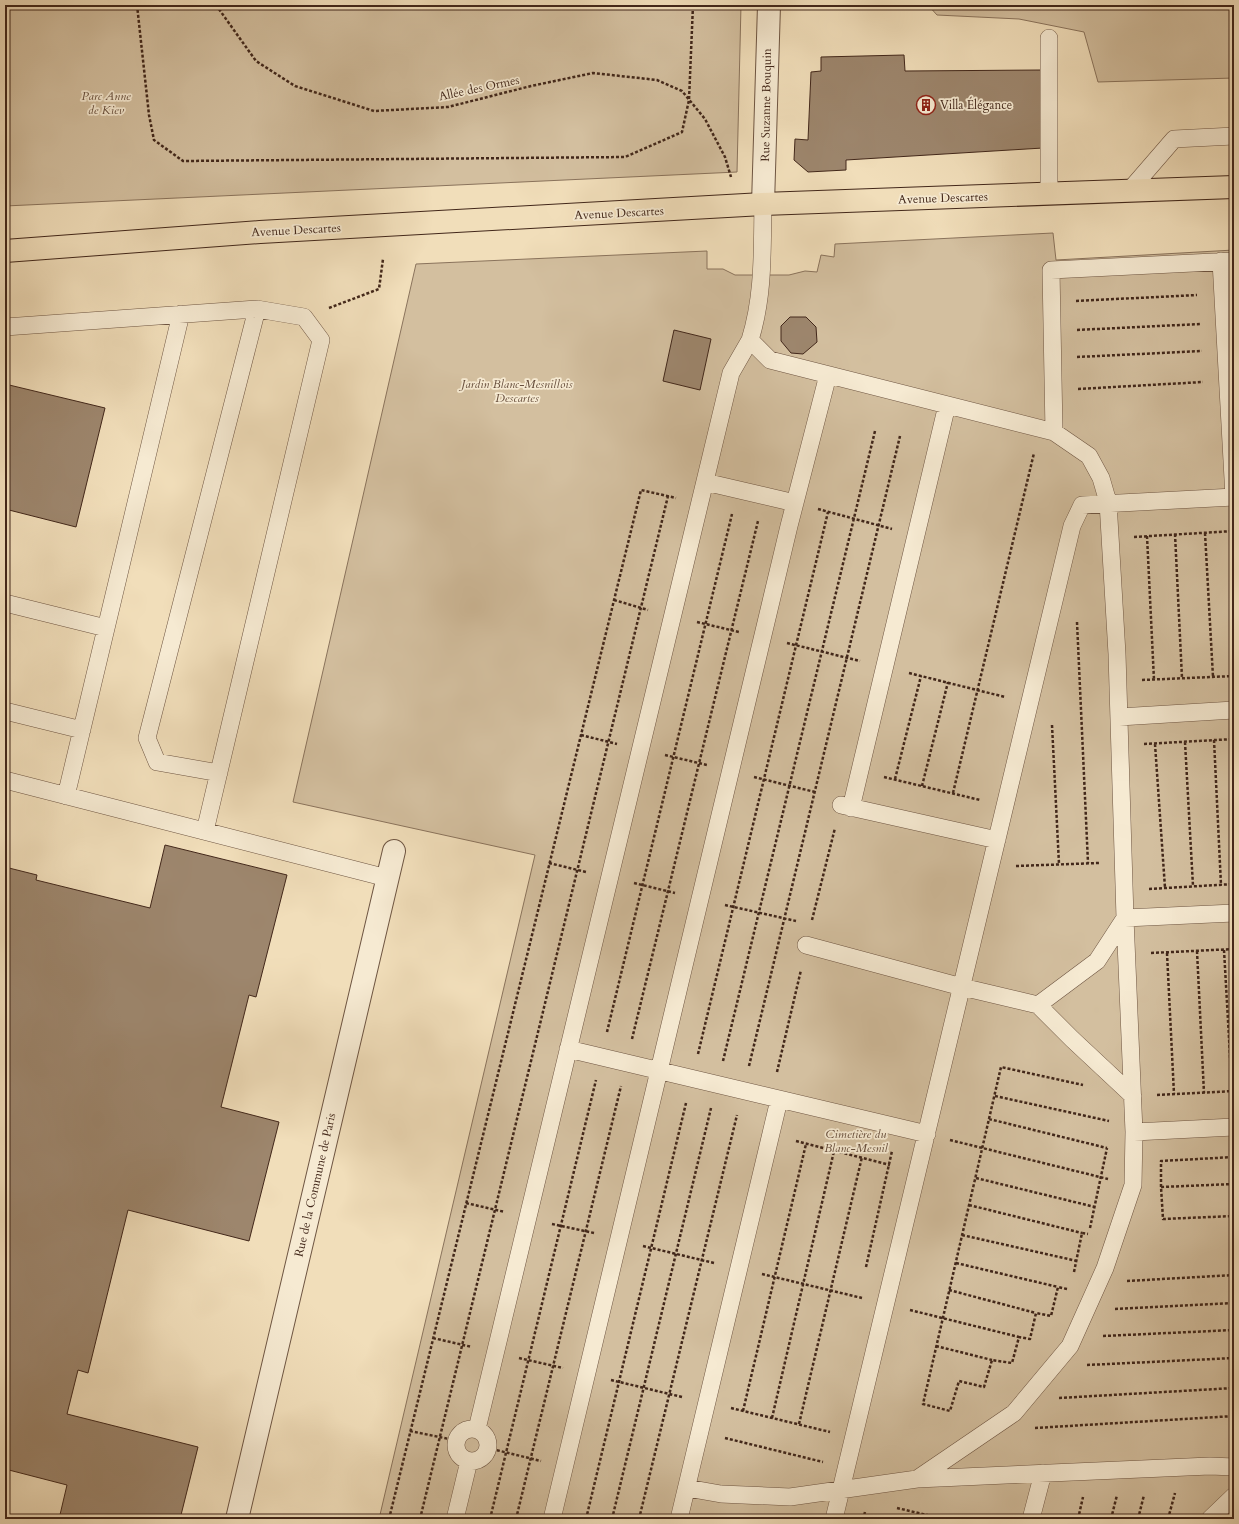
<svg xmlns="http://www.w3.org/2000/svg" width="1239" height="1524" viewBox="0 0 1239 1524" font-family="Cardo,serif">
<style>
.green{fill:#d3bf9f;stroke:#8a735c}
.building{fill:#9d866d;stroke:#42271a}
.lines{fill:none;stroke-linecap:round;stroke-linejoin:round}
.lane-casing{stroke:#6e5542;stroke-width:18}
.street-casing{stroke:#6e5542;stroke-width:24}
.primary-casing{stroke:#42271a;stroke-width:24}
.path{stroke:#42271a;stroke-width:2.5;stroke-dasharray:3 2;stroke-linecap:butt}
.lane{stroke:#f6ead2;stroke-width:17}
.street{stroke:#f6ead2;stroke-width:22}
.primary{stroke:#f1deba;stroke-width:22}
.labels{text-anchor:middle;stroke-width:3.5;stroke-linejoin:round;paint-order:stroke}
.street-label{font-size:12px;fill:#42271a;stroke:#f6ead2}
.park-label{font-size:12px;font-style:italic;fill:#664d3b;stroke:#f6ead2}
.poi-label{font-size:12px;fill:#42271a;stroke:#f6ead2;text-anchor:start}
</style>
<rect width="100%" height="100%" fill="#f1deba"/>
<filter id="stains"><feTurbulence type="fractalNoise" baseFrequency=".005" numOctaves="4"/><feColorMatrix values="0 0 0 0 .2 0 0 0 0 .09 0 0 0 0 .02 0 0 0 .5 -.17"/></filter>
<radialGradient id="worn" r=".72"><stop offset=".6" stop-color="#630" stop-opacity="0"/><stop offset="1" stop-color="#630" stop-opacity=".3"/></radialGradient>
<path class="green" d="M5 5H741L737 172 5 206Z
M928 5H1234V78L1098 82 1084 32 1019 19 937 15Z
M1053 233 1056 260 1234 250V1519H379L535 855 293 802 416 264 707 251V269H723L735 275H789L805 271 817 272 821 255 834 257 835 244Z"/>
<path class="building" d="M904 55 905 71 1041 70 1043 148 846 160V170L808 172 794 160 795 139 808 140 811 72 821 71V57Z
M790 317H806L816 327 817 342 803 354 791 353 781 341V326Z
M674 330 711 339 700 390 663 381Z
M5 384 105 408 76 527 5 509Z
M165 845 287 875 256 997 249 995 221 1107 279 1122 249 1241 128 1210 88 1373 78 1370 67 1414 198 1447 180 1519H59L67 1485 5 1469V867L37 875 36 880 150 908Z"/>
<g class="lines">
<g class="lane-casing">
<path id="lane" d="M1049 38V194
M1129 191 1174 139 1234 136
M1221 261 1234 497
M5 327 257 309 304 317 321 340 205 831
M1054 432 1051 270 1234 261
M705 482 795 503
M5 603 106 628
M5 711 82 730
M1119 717 1234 710
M219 773 157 762 147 738 257 309
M5 780 387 878
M66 796 181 314
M841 805 997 840
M851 808 947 405
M806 945 962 987 1038 1005 1072 1039 1133 1096
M1038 1005 1097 961 1125 918 1234 913
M568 1049 927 1134
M1134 1132 1234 1127
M456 1445a16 16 0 1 1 32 0a16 16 0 1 1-32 0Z
M477 1429 731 373 750 340
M917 1479 1210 1466 1234 1467
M687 1488 721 1494 790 1497 917 1479 1014 1413 1070 1346 1105 1268 1133 1185 1134 1132 1125 918 1117 654 1108 502 1101 478 1089 456 1054 432 770 360 750 340C764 295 762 251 763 204
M455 1519 469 1461
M552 1519 789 526 828 375
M679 1519 779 1100
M834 1519 1072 526 1082 505 1234 497
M1031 1519 1043 1473
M1210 1519 1234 1496"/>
</g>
<g class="street-casing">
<path id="street" d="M763 204 769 5
M237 1519 394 851"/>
</g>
<g class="primary-casing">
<path id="primary" d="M5 251 260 232 763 204 1234 187"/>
</g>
<path class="path" d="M137 5 149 115 154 140 183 161 625 157 682 132 689 100 693 5
M216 5 256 61 295 86 374 111 448 107 531 86 593 73 657 80 682 91 705 119 725 157 731 177
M1076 301 1197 295
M329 308 379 289 383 259
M1077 330 1200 324
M1077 357 1202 351
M1078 389 1203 382
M818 509 892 529
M1205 533 1213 677
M1175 534 1182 678
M1147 536 1154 680
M1134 537 1234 531
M614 600 648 610
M697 622 739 632
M1077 622 1088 863
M787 643 860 661
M909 673 1005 697
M1142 680 1234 676
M1052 725 1059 864
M581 735 617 744
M1214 740 1221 885
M1185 742 1193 886
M1144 744 1234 739
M1155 744 1165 888
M665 755 707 765
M754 777 815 792
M884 777 980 800
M895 779 921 676
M922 786 948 682
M953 793 1034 453
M549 863 586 872
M1016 866 1099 863
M634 883 675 893
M1149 889 1234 884
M725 905 796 921
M812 920 835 828
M1224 950 1232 1091
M1197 951 1204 1093
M1151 953 1234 949
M1167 953 1174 1094
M607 1032 732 514
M632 1039 758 521
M698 1054 828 512
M723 1061 875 431
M749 1066 900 436
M777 1072 801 970
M1157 1095 1234 1091
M995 1096 1109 1121
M989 1119 1107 1148
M950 1140 1108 1179
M796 1141 890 1165
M976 1178 1095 1207
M1234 1184 1161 1187 1163 1219 1234 1216
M1161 1187V1161L1234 1157
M466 1203 505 1212
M969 1205 1082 1233
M552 1224 594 1233
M1090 1228 1107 1148
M962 1235 1077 1261
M643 1246 714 1263
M956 1263 1058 1287
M866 1267 892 1151
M1074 1272 1082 1233 1088 1234
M762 1274 862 1298
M1127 1281 1234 1275
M1067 1289 1058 1287 1051 1316 1036 1313 1030 1339 1019 1337 1012 1363 992 1360 984 1387 959 1381 950 1411 923 1404 1001 1067 1083 1085
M949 1290 1036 1313
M1115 1309 1234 1303
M910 1310 1019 1337
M1103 1336 1234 1330
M433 1338 472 1347
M936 1346 992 1360
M519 1358 563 1368
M1087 1365 1234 1358
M611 1380 682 1397
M1059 1398 1234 1388
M731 1408 830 1432
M743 1411 806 1144
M772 1418 834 1151
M799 1424 862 1157
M1035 1428 1234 1416
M410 1431 454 1440
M725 1438 823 1462
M492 1449 541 1461
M897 1508 944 1519
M389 1519 641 490 676 498
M420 1519 668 496
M490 1519 596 1080
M516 1519 621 1086
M586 1519 686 1103
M612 1519 711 1108
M639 1519 737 1115
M863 1519 865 1512
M1078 1519 1083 1497
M1111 1519 1117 1495
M1138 1519 1144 1495
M1168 1519 1175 1493"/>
<use href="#lane" class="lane"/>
<use href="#street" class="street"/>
<use href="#primary" class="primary"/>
</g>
<defs>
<g id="building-ring" transform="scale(1)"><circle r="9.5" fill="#f6ead2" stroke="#8f2418" stroke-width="1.5"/><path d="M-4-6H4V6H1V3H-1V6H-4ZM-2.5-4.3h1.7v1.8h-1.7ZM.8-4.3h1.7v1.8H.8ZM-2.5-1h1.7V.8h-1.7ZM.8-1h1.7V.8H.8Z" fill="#8f2418"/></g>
</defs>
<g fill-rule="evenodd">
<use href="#building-ring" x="926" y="105"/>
</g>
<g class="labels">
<g class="street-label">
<text transform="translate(479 88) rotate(-12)" y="4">Allée des Ormes</text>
<text transform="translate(766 105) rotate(-89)" y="4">Rue Suzanne Bouquin</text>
<text transform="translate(943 198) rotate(-2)" y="4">Avenue Descartes</text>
<text transform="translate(619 213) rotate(-3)" y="4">Avenue Descartes</text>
<text transform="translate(296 230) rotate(-3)" y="4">Avenue Descartes</text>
<text transform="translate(315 1185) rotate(-77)" y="4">Rue de la Commune de Paris</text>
</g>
<g class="park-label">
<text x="106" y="100">Parc Anne<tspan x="106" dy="14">de Kiev</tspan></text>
<text x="517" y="388">Jardin Blanc-Mesnillois<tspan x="517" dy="14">Descartes</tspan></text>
<text x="856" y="1138">Cimetière du<tspan x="856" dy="14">Blanc-Mesnil</tspan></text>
</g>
<g class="poi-label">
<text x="940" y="109">Villa Élégance</text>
</g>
</g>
<rect width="1239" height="1524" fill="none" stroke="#f1deba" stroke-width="20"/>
<rect x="6" y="6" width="1227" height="1512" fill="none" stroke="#42271a" stroke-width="2"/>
<rect x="10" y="10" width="1219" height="1504" fill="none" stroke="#42271a"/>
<rect width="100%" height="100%" filter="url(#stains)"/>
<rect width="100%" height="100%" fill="url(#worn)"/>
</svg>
